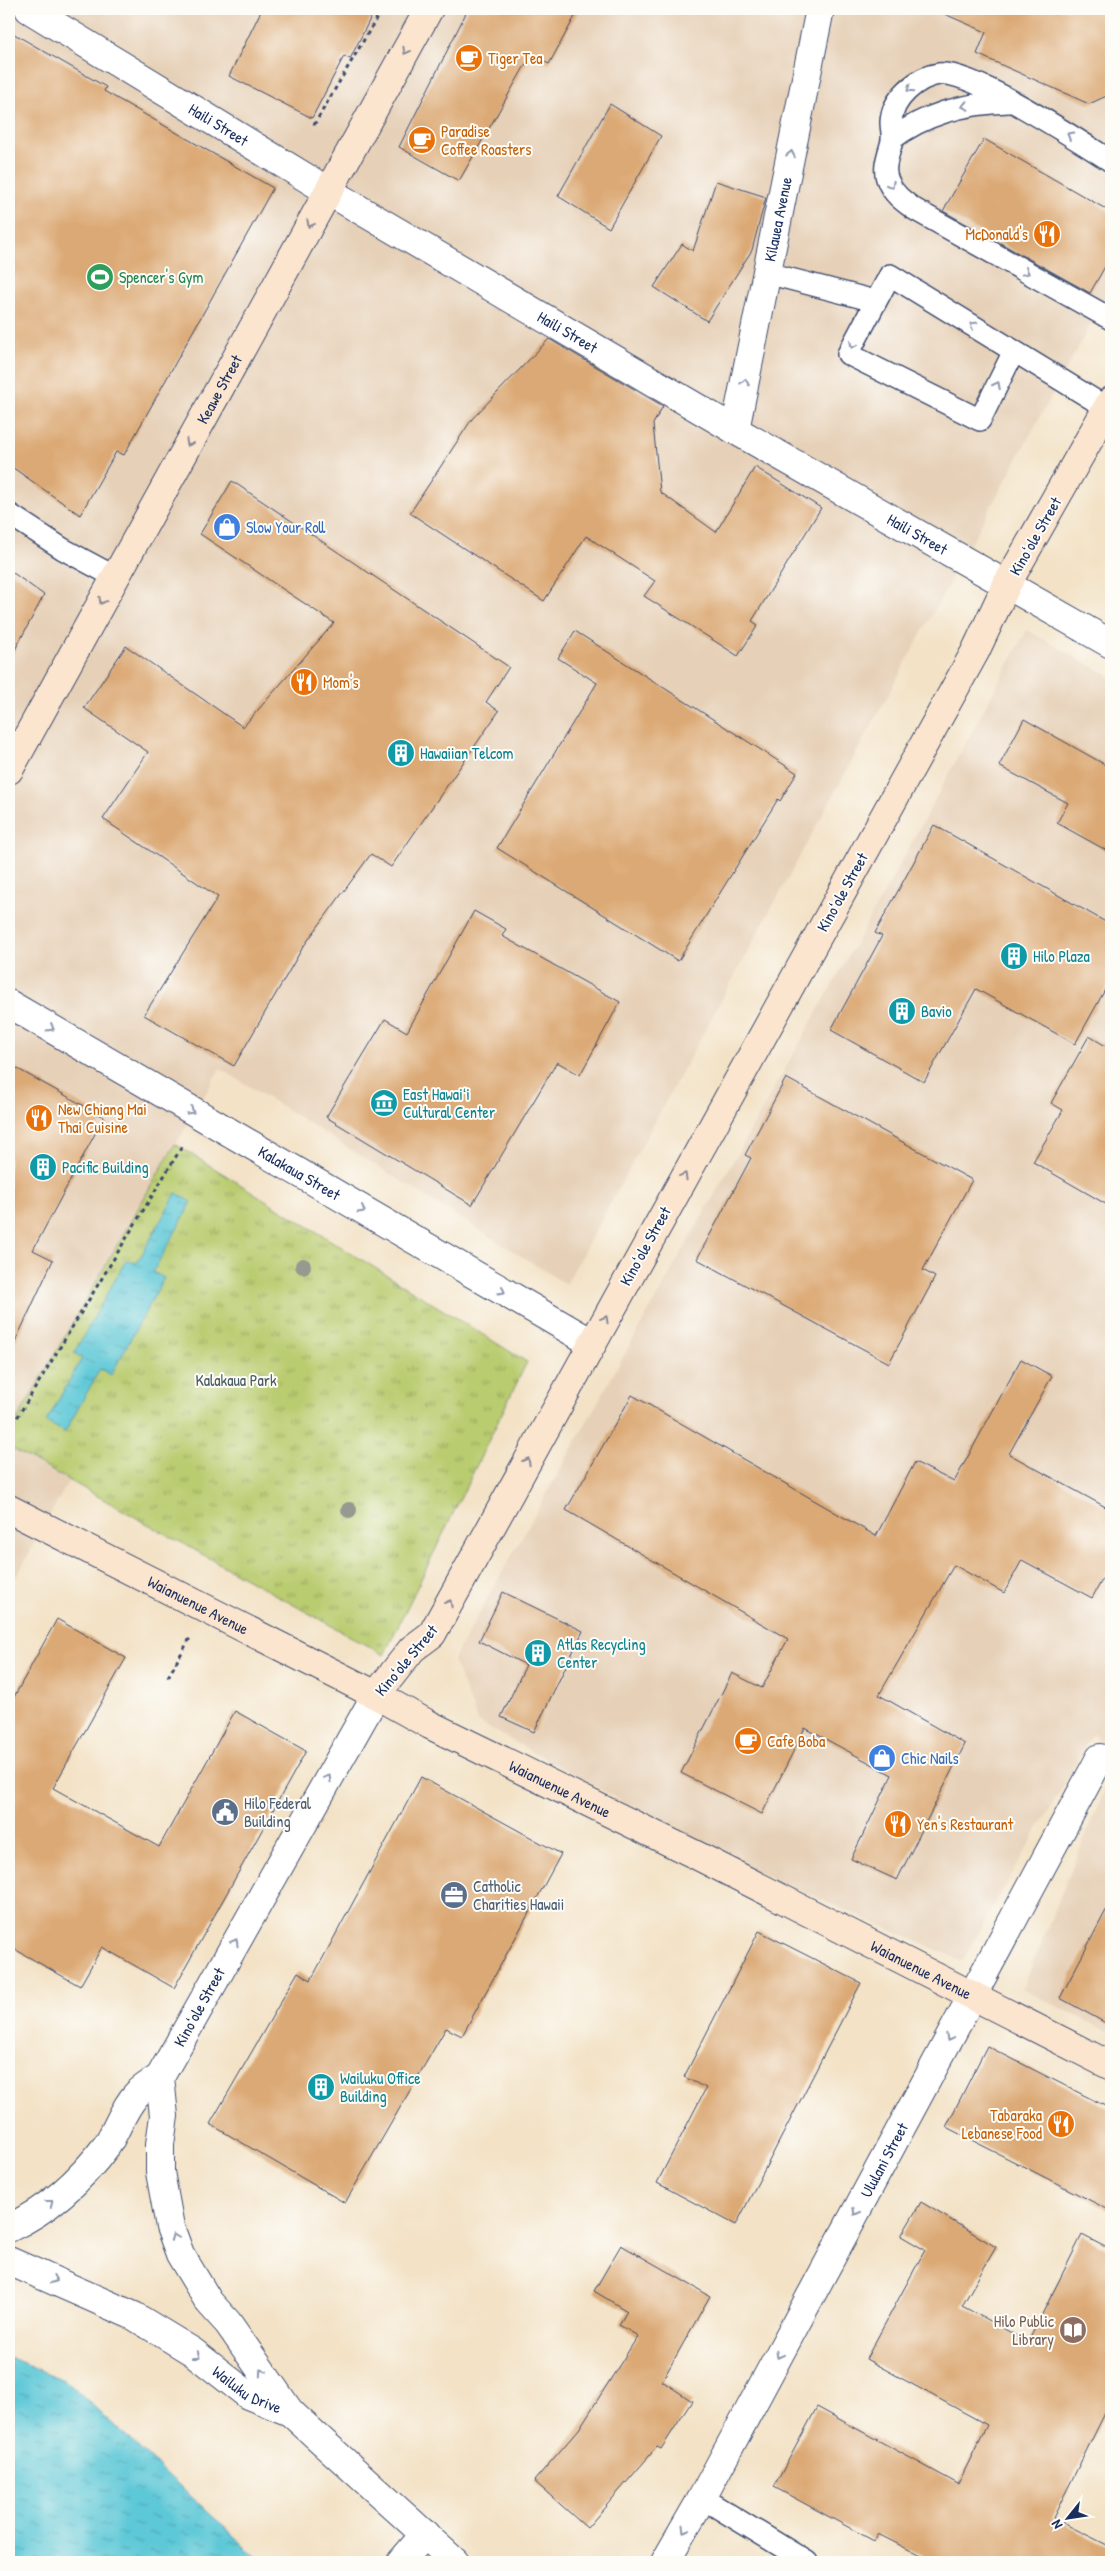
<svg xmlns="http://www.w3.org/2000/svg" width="1120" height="2571" viewBox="0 0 1120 2571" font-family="'Patrick Hand',sans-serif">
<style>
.built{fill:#e6d0b7}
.park{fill:url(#park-tufts);stroke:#6a7e67}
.water{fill:url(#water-ripples);stroke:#3c7c9a}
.building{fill:#dba975}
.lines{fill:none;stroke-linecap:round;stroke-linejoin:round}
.lane-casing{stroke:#3b4a6e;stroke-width:24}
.street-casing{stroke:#3b4a6e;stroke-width:30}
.secondary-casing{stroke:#3b4a6e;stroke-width:30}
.path{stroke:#3b4a6e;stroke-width:3;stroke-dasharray:4 4;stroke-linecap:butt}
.lane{stroke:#fff;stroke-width:21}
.street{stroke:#fff;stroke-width:28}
.secondary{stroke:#fbe5cf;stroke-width:28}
.tree{fill:#969990}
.oneway{stroke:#8b8a96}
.oneway2{stroke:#8d97ae}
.labels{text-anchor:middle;stroke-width:4;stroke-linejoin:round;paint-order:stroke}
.food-label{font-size:16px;fill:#c56008;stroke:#fdfcf7;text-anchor:start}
.street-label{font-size:16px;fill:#1b2f5e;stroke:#fdfcf7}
.leisure-label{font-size:16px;fill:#27864d;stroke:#fdfcf7;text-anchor:start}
.shop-label{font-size:16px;fill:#366cbe;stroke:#fdfcf7;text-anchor:start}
.culture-label{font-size:16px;fill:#0d838f;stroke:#fdfcf7;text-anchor:start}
.park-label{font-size:16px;fill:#4a5e63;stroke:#fdfcf7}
.service-label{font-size:16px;fill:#4e5e75;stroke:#fdfcf7;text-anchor:start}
.education-label{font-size:16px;fill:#785e54;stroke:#fdfcf7;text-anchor:end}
</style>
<defs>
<pattern id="park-tufts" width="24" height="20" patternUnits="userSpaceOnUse" patternTransform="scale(1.25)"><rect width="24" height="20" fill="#b9cc70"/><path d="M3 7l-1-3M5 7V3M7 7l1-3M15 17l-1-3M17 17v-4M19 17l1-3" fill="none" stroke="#96a65f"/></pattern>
<pattern id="water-ripples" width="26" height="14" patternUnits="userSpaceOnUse" patternTransform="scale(1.25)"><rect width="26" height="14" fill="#5dc8d7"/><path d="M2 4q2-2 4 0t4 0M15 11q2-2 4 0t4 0" fill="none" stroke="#4ca3b2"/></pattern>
</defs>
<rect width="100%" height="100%" fill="#fdfcf7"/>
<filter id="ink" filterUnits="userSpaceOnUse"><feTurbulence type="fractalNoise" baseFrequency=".02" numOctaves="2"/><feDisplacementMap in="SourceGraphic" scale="10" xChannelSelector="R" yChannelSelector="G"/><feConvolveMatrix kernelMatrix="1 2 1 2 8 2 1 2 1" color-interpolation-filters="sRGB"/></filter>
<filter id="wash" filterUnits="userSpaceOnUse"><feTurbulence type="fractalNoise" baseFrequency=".0096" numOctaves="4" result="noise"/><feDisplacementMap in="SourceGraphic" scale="20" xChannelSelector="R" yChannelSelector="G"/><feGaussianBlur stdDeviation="1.12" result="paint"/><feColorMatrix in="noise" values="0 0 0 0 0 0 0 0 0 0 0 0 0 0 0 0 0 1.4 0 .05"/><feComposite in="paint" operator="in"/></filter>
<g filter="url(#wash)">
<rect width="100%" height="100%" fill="#f3e2c6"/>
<path class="built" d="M9 9H1111V287L566 1284 220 1068 9 1434Z
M1027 630 1111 677V1755L1093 1734 962 1961 725 1858 478 1722 453 1660 894 875Z
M9 1447 69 1480 9 1590Z
M1111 1774V2033L1022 1989Z"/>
<path class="park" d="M175 1144 527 1362 384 1655 9 1447V1434Z"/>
<path class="water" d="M176 1193 192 1202 153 1272 164 1278 111 1375 100 1369 65 1432 46 1422 82 1358 74 1353 126 1260 137 1263Z
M9 2357 66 2381 262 2562H9Z"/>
<g id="blocks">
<path class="building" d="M262 9H375L350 59 344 56 312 118 229 76Z
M468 9H579L549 64 531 55 459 181 399 147Z
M933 9H1111V94L1089 104 977 54 986 32Z
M9 31 106 87 104 91 273 188 124 455 116 452 80 515 9 465Z
M610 104 661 136 609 228 558 196Z
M984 139 1111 212V256L1090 293 943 211Z
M716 181 766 197 752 250 707 321 654 287 682 244 693 251Z
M549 339 663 406 653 424 660 492 716 532 755 467 821 508 752 621 758 625 738 656 644 596 655 581 586 536 544 601 410 513 472 419Z
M232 481 509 667 486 702 499 711 426 816 391 867 371 854 303 947 234 1066 144 1015 218 897 103 819 148 752 84 708 126 646 243 727 334 623 200 534Z
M9 570 44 595 9 661Z
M575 631 797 773 780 801 778 799 678 961 497 848 597 683 558 658Z
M1024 719 1111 768V853L1057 823 1068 803 999 766Z
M934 825 1111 925V979L1075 1044 976 989 924 1082 831 1030 882 936 875 933Z
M474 911 506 929 502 936 620 1002 580 1075 557 1062 472 1205 326 1117 385 1019 407 1032Z
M1089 1036 1111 1049V1207L1033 1162 1063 1110 1051 1103Z
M9 1064 104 1117 33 1250 53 1260 9 1355Z
M786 1078 972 1180 923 1270 935 1277 889 1363 697 1259 751 1158 745 1155Z
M1021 1359 1052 1376 1009 1454 1111 1510V1564L1092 1598 1022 1560 1004 1593 954 1565 879 1695 965 1744 897 1880 851 1859 892 1775 805 1728 762 1814 681 1773 732 1673 762 1688 788 1639 566 1510 632 1395 876 1536 915 1462 954 1482Z
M503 1592 583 1631 534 1732 501 1717 526 1665 479 1641Z
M57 1619 126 1658 53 1788 159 1847 235 1711 306 1751 174 1988 102 1947 80 1986 9 1946V1706Z
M421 1777 561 1854 462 2036 446 2028 345 2203 210 2124 298 1972 311 1980Z
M1111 1901V2026L1060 1998Z
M759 1931 861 1983 736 2225 657 2183 706 2088 684 2077Z
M987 2046 1111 2109V2211L946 2127Z
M921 2202 996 2247 962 2306 1028 2342 1082 2235 1111 2250V2401L1053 2518 1111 2547V2562H933L878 2534 874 2541 774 2487 817 2407 958 2484 987 2425 866 2359 925 2250 901 2236Z
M621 2245 710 2296 662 2381 692 2401 661 2449 657 2447 587 2528 534 2481 579 2429 638 2336 619 2325 627 2311 594 2291Z"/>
</g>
</g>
<g filter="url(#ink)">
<use href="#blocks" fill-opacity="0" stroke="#3b4a6e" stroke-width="1"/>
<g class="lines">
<g class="lane-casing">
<path id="lane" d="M892 139C926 113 968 103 1009 102
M1111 161C1079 141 972 70 939 74 917 77 892 99 891 122 891 128 893 135 892 141 889 154 882 168 888 181 893 194 903 201 914 209L1111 319
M767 273 875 301
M1014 351 980 420 848 354 890 275C962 319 1035 364 1107 408
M9 514 63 549 115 577
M702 2498 807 2562"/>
</g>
<g class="street-casing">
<g id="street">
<path id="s1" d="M29 9 328 191 735 430 1111 644"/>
<path id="s2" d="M735 430 820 9"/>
<path id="s3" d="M9 1004 592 1343"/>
<path d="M160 2077 164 2116 160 2144V2172L170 2227 180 2254 209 2302 228 2323 290 2412"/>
<path d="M9 2228C48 2210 81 2180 107 2145 117 2130 123 2109 136 2095 142 2088 152 2083 160 2077L376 1695"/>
<path id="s4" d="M9 2261 134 2316 193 2352 248 2395 290 2412 455 2562"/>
<path d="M401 2562 425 2534"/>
<path id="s5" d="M665 2562 702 2498 1100 1758"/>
</g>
</g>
<g class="secondary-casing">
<g id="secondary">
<path id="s6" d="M9 770 429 9"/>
<path id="s7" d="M9 1509 376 1695 430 1725 698 1856 1111 2066"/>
<path d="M376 1695 412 1649 432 1634 975 652 1007 584 1111 401"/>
</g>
</g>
<path class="path" d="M314 125 382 9
M9 1431 183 1145
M168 1677 190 1638"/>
<use href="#lane" class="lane"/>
<use href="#street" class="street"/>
<use href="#secondary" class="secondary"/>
</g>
<g class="tree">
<circle cx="303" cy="1266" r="8"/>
<circle cx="349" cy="1510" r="8"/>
</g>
<defs><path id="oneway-chevron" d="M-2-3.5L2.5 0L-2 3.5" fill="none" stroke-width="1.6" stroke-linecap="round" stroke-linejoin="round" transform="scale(1.25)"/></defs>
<g class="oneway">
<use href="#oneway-chevron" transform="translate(406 51) rotate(119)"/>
<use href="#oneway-chevron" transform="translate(310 224) rotate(119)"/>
<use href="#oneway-chevron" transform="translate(189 443) rotate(119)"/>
<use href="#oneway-chevron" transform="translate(102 601) rotate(119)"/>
<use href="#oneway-chevron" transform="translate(684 1176) rotate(-61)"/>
<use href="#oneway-chevron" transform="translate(605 1319) rotate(-61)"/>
<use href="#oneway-chevron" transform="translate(527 1461) rotate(-61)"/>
<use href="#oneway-chevron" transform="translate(449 1603) rotate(-61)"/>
</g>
<g class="oneway2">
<use href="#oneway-chevron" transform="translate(910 89) rotate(145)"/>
<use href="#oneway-chevron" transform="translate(965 106) rotate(168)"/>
<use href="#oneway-chevron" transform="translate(1070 135) rotate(-149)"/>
<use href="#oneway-chevron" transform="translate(791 154) rotate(-79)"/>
<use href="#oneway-chevron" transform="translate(891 185) rotate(62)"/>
<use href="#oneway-chevron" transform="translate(1026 272) rotate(29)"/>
<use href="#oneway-chevron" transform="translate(973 325) rotate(-149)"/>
<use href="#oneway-chevron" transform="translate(853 345) rotate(116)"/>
<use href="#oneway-chevron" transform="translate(745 382) rotate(-79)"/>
<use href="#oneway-chevron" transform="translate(997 385) rotate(-63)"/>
<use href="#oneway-chevron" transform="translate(51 1028) rotate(31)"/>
<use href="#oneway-chevron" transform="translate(191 1111) rotate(30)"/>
<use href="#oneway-chevron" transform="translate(362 1210) rotate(30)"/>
<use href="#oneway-chevron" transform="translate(502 1291) rotate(30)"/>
<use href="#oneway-chevron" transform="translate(328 1778) rotate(-60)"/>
<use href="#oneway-chevron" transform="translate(235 1942) rotate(-61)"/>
<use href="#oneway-chevron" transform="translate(949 2038) rotate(118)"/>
<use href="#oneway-chevron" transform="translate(50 2203) rotate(-38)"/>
<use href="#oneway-chevron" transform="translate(856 2212) rotate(118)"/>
<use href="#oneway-chevron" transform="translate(174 2237) rotate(-111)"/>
<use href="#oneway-chevron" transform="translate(54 2280) rotate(23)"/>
<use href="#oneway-chevron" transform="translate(779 2355) rotate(118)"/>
<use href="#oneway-chevron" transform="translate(197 2356) rotate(37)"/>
<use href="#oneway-chevron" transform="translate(262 2372) rotate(-125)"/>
<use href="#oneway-chevron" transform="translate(685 2529) rotate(120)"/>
</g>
</g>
<defs>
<g id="cafe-disc" transform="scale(1.4375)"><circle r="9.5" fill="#e8710a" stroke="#fdfcf7"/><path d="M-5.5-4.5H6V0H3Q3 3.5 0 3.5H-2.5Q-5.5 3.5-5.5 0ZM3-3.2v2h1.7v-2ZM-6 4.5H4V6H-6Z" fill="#fff"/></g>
<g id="restaurant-disc" transform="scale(1.4375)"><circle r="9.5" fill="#e8710a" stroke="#fdfcf7"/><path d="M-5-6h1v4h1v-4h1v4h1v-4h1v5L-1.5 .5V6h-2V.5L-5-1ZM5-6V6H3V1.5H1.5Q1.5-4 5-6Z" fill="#fff"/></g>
<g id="stadium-disc" transform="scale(1.4375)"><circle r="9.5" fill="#2e9e5b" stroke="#fdfcf7"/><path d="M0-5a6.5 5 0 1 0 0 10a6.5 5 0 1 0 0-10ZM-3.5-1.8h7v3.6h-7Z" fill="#fff"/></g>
<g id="shop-disc" transform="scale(1.4375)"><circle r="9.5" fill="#3f7fe0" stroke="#fdfcf7"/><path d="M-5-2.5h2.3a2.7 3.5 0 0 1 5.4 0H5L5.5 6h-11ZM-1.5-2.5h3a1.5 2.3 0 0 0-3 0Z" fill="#fff"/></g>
<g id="building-disc" transform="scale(1.4375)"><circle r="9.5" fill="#0f9aa8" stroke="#fdfcf7"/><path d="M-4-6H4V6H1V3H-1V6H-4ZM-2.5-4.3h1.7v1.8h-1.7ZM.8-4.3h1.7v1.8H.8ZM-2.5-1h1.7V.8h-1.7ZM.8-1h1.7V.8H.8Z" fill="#fff"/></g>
<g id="museum-disc" transform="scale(1.4375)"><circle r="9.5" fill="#0f9aa8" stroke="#fdfcf7"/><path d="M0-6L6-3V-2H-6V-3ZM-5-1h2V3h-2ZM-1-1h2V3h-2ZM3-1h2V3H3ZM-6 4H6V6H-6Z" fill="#fff"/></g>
<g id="civic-disc" transform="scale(1.4375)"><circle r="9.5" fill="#5c6f8a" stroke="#fdfcf7"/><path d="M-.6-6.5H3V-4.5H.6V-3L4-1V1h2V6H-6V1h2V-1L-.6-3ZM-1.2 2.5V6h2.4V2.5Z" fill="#fff"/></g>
<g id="office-disc" transform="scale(1.4375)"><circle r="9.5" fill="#5c6f8a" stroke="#fdfcf7"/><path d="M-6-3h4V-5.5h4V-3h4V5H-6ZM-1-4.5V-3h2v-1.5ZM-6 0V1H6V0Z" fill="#fff"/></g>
<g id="library-disc" transform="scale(1.4375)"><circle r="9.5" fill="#8d6e63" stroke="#fdfcf7"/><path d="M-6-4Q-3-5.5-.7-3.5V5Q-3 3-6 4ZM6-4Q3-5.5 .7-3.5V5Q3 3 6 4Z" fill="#fff"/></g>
</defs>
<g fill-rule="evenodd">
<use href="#cafe-disc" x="469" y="58"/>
<use href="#cafe-disc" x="422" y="140"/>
<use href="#restaurant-disc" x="1047" y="234"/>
<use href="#stadium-disc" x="100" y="277"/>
<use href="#shop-disc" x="227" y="527"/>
<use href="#restaurant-disc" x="304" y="682"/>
<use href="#building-disc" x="401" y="753"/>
<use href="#building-disc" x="1014" y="956"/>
<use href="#building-disc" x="902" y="1011"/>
<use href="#museum-disc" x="384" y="1103"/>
<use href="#restaurant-disc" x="39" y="1118"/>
<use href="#building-disc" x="43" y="1167"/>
<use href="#building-disc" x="538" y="1653"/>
<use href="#cafe-disc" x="748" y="1741"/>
<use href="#shop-disc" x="882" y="1758"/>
<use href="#civic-disc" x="225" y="1812"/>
<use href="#restaurant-disc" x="898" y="1824"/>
<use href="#office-disc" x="454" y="1895"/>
<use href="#building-disc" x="321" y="2087"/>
<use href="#restaurant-disc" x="1061" y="2124"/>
<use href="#library-disc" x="1073" y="2330"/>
</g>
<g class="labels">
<g class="food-label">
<text x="488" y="64">Tiger Tea</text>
<text x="441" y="137">Paradise<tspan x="441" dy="18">Coffee Roasters</tspan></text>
<text x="1028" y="240" text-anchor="end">McDonald's</text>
<text x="323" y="688">Mom's</text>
<text x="58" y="1115">New Chiang Mai<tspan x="58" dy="18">Thai Cuisine</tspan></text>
<text x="767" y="1747">Cafe Boba</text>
<text x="917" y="1830">Yen's Restaurant</text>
<text x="1042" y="2121" text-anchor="end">Tabaraka<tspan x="1042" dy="18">Lebanese Food</tspan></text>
</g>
<g class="street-label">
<text dy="6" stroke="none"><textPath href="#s1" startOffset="222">Haili Street</textPath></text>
<text dy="6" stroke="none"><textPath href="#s2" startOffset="215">Kilauea Avenue</textPath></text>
<text dy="6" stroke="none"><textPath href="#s1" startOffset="628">Haili Street</textPath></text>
<text dy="6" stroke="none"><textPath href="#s6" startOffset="435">Keawe Street</textPath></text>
<text dy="6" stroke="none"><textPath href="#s1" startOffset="1032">Haili Street</textPath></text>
<text transform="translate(1035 536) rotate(-60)" y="6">Kinoʻole Street</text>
<text transform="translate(842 892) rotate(-61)" y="6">Kinoʻole Street</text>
<text dy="6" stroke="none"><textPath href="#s3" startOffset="336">Kalakaua Street</textPath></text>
<text transform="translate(645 1246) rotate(-61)" y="6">Kinoʻole Street</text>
<text dy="6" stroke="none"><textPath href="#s7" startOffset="212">Waianuenue Avenue</textPath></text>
<text transform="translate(406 1660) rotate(-50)" y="6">Kinoʻole Street</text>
<text dy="6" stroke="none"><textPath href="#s7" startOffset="618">Waianuenue Avenue</textPath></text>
<text dy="6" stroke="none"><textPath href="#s7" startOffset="1022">Waianuenue Avenue</textPath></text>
<text transform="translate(199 2007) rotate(-61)" y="6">Kinoʻole Street</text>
<text dy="6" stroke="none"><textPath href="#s5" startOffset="458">Ululani Street</textPath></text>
<text dy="6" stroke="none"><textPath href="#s4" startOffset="272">Wailuku Drive</textPath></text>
</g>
<g class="leisure-label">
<text x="119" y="283">Spencer's Gym</text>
</g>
<g class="shop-label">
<text x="246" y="533">Slow Your Roll</text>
<text x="901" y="1764">Chic Nails</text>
</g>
<g class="culture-label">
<text x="420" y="759">Hawaiian Telcom</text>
<text x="1033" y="962">Hilo Plaza</text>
<text x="921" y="1017">Bavio</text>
<text x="403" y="1100">East Hawaiʻi<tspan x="403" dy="18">Cultural Center</tspan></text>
<text x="62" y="1173">Pacific Building</text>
<text x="557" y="1650">Atlas Recycling<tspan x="557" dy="18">Center</tspan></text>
<text x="340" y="2084">Wailuku Office<tspan x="340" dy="18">Building</tspan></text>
</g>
<g class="park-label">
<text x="236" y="1386">Kalakaua Park</text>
</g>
<g class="service-label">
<text x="244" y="1809">Hilo Federal<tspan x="244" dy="18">Building</tspan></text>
<text x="473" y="1892">Catholic<tspan x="473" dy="18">Charities Hawaii</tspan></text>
</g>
<g class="education-label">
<text x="1054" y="2327">Hilo Public<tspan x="1054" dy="18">Library</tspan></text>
</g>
</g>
<rect width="1120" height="2571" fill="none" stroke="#fdfcf7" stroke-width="30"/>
<g transform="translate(1068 2518) rotate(240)" stroke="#fdfcf7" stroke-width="4" paint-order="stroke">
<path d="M0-4L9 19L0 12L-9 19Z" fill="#1b2f5e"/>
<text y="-8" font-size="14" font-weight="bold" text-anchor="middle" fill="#1b2f5e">N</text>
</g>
</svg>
